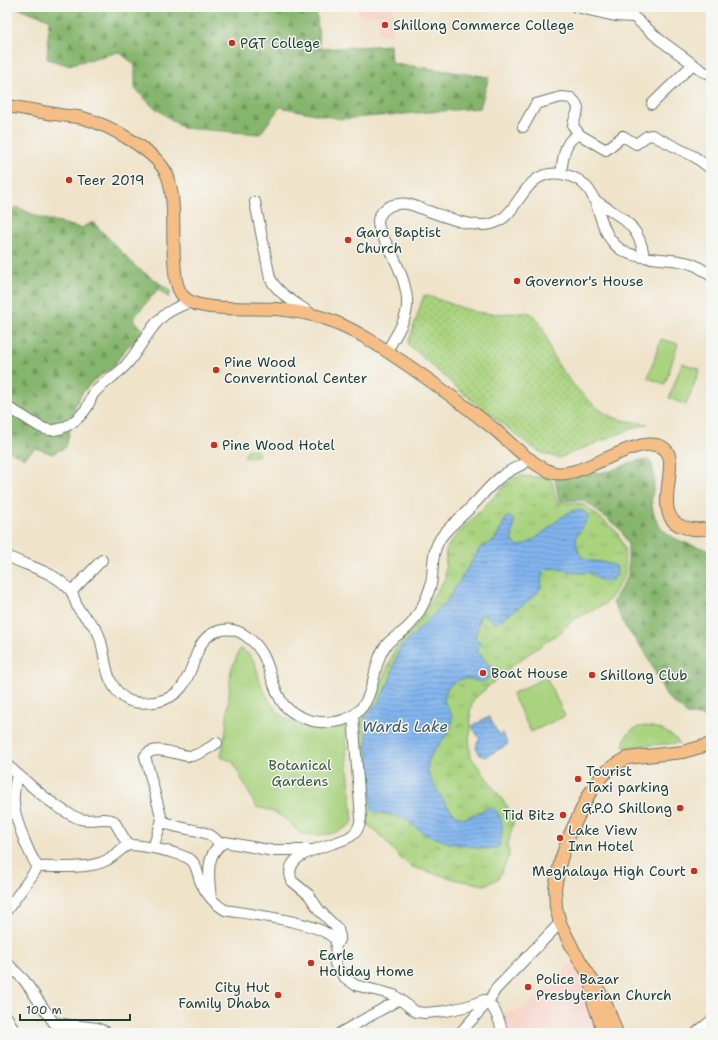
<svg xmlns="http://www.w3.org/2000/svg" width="718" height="1040" viewBox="0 0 718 1040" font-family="'Shantell Sans',sans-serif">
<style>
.built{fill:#f7d1c7}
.grass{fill:url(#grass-dots);stroke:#648859}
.forest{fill:url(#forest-firs);stroke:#527950}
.park{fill:url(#park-tufts);stroke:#648859}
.garden{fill:#a9d37e;stroke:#648859}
.water{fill:url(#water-rules);stroke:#507891}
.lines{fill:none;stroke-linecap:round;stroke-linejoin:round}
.minor-casing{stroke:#687768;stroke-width:12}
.major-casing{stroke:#687768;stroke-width:14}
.minor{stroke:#fff;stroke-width:10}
.major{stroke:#f6be87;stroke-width:12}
.poi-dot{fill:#c8321e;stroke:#f6f6f2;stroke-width:1.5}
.labels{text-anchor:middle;stroke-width:3;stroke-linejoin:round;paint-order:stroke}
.poi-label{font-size:14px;fill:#1f3d34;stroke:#f6f6f2;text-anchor:start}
.park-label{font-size:14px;fill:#3b5b43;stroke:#f6f6f2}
.water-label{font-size:15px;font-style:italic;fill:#385b62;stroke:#f6f6f2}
</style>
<defs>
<pattern id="grass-dots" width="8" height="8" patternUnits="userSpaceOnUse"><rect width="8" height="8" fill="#a9d37e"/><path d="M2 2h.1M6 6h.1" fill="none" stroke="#89ac68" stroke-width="1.8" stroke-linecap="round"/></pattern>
<pattern id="forest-firs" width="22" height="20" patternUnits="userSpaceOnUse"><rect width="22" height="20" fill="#86b56d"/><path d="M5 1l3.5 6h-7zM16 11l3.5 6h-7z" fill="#6d945a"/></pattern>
<pattern id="park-tufts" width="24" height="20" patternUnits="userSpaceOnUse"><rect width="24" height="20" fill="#a9d37e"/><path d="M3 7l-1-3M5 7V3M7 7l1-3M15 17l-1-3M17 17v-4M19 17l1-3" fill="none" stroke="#89ac68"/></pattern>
<pattern id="water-rules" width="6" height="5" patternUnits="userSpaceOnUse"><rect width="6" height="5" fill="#81b4ee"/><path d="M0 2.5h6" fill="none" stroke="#6994c2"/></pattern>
</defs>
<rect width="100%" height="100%" fill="#f6f6f2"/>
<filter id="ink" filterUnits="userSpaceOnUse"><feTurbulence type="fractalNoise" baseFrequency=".025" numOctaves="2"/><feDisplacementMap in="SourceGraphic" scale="8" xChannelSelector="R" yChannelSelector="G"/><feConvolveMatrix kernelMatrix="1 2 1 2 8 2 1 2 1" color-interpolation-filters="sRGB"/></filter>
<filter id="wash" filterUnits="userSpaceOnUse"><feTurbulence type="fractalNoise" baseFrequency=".012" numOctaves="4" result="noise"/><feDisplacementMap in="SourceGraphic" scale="16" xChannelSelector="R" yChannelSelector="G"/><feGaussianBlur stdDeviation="0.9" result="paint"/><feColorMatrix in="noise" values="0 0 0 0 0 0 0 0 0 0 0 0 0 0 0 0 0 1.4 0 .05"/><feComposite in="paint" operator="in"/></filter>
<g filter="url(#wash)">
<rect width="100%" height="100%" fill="#efe3c9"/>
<path class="built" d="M393 7 392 34H378V16L357 15V8H331Z
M574 961 598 1033H507L504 1014 526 1007Z"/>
<path class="grass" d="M424 295C444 300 463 310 483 313 499 315 514 312 530 313 545 322 546 341 553 355 561 374 589 403 606 414 619 421 634 422 648 424L631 429 559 458 542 453 530 446 458 389 408 344Z
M248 449 256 450 260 454 248 458 244 457Z"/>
<path class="forest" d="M15 7H316L320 49 390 45 391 63 489 77 480 108 340 119 280 107 260 134 183 128 151 105 135 89V65L119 52 68 65 47 59 49 19Z
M17 207 41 218 81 228 93 222 136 267 171 291 169 298 158 289 133 319 144 330 124 351 112 368 94 380 82 393 75 406 66 447 52 454 36 448 24 458 7 450V212Z
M649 460C656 471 655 483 652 496 651 503 652 507 654 514 662 540 688 543 711 551V711L705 717 687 714 667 697 645 652 626 628 613 602 628 575V545L621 530 584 500 559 501 555 479 610 471 636 461Z"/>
<path class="park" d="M522 476 551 478 557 503H579L585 505 617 532 624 548 625 574 612 597 605 604 573 620 563 630 513 665 473 700 470 711 471 730 469 739 471 757 512 813 514 819 508 845 509 856 498 879 485 885 457 880 412 867 401 859 384 839 368 825 360 724 361 716 373 701 379 689 395 649 416 625 445 578 446 550 452 540 512 478Z"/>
<path class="garden" d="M661 339 678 344 665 384 648 378Z
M682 363 700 369 686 405 669 398Z
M240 649C244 651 250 654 252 658 257 665 258 676 261 684 278 726 303 731 344 724L353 822C337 836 322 836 301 834 289 820 275 810 256 807L233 762 221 757 226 730 231 670Z
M546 677 565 716 531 732 512 694Z
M644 726C659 727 669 732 680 743L623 747C625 735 630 728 644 726Z"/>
<path class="water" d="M576 510C582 510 587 511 588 518L576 537C577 569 596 557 616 566 620 576 611 585 600 580 597 578 593 575 590 572 574 576 562 566 547 569L542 574C541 578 542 583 541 586 538 599 505 615 495 624L487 615 480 616 475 639 481 642 477 651 490 666 491 675C484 686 477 680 468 679 460 678 453 683 447 688L444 701C447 707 451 712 452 718 453 739 425 749 428 771 429 779 437 789 441 796 448 807 452 814 464 819L490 807C506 815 503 832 499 847L487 849 450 843 425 834 404 818 372 811 365 718 379 701 388 685 399 649 447 601 480 548 494 541 507 517 512 518 514 520 512 541 518 546C540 543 557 514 576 510Z
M489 717 499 735 502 733 508 744 486 757 480 755 476 747 478 741 480 740 472 726Z"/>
</g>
<g filter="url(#ink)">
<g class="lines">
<g class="minor-casing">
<path id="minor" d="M576 7 615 16 634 17 660 40 704 72 711 74
M652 104 693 64
M523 127 536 104 561 97 571 98C585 110 574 113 573 126L580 135
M561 174C563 161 563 138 580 135L606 150 623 136 636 144 647 136 652 135 695 157 711 169
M596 201C621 217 640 225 644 257
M255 202 270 278C278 294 296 303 310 313
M387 351C393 340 403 326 406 313 411 293 399 267 390 250 386 241 378 232 378 222 378 220 379 216 381 214 384 208 392 204 399 204 407 202 417 207 425 210 444 216 464 225 483 225 522 225 518 167 562 174 607 182 591 228 620 249 638 261 664 257 685 262 695 264 703 269 711 276
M7 408C23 413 39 431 53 430 66 429 79 419 86 409 90 404 90 398 94 393 104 382 116 376 126 365 139 351 147 331 161 318 169 310 180 306 190 302
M7 556C28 567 54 571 70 590 74 594 75 603 78 608 84 618 95 624 99 635 107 657 103 684 126 699 134 704 145 703 155 702 202 695 185 640 218 631 228 628 238 630 246 636 273 654 267 682 284 705 292 714 301 718 313 721 323 723 337 723 346 719 379 706 369 665 387 644 393 637 401 634 407 628 417 619 428 597 431 584 434 568 431 553 440 539 447 527 460 519 469 509 480 499 489 485 502 476 511 469 521 466 531 459
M72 591 102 560
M217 743C210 747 200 755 191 756 178 756 154 743 145 756L162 820C178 833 209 825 219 844
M7 765C27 782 56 810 80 819 91 822 104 816 114 821L128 845C141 845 186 853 193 862 198 869 198 878 202 885 207 895 216 905 225 910 247 914 325 922 336 941L335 964 344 977 355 985 394 995 416 1012 425 1013 446 1011 468 1006 484 1000C494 1004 501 1023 502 1033
M17 775C10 801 15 817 25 842 29 851 32 859 38 867 59 866 88 870 107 860 114 856 121 849 128 845
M153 848 162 820
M211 898C209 880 204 852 225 842L268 850H313
M7 910 38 867
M336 946 340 937 338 929 319 910 309 895 292 881C279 850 336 847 351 836 358 832 360 825 361 818L353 716
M7 963 24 980 54 1023 97 1028 109 1033
M7 1017 15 1032
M340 1033 400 999
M460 1033 488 1002 496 989 560 923
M696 1033 711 1021"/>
</g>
<g class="major-casing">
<path id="major" d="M7 106C23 108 39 112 55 114 64 116 74 116 83 118 109 125 159 152 168 177 176 203 172 232 174 259 175 273 175 290 186 299 200 312 256 307 276 309 296 311 319 315 337 323 361 333 382 348 403 362 434 383 464 405 493 428 511 443 529 463 551 472 577 482 626 440 656 445 691 451 645 514 683 527 692 530 701 530 711 528
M592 983 593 1001 604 1033
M617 1033 604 999 574 951 560 923 556 907 555 888 561 859 570 834 588 796 600 778 610 768 627 758 683 752 711 744"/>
</g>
<use href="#minor" class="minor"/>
<use href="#major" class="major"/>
</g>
</g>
<g class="poi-dot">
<circle cx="385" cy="25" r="4"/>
<circle cx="232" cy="43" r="4"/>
<circle cx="69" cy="180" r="4"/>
<circle cx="348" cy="240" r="4"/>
<circle cx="517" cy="281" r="4"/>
<circle cx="216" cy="370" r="4"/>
<circle cx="214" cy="445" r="4"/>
<circle cx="483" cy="673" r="4"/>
<circle cx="592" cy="675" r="4"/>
<circle cx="578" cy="779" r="4"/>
<circle cx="680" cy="808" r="4"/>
<circle cx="563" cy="815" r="4"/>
<circle cx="560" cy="838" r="4"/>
<circle cx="694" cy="871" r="4"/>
<circle cx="311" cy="963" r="4"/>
<circle cx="528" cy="987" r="4"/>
<circle cx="278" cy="995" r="4"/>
</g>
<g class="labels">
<g class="poi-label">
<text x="393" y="30">Shillong Commerce College</text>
<text x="240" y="48">PGT College</text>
<text x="77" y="185">Teer 2019</text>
<text x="356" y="237">Garo Baptist<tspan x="356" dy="16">Church</tspan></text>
<text x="525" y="286">Governor's House</text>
<text x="224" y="367">Pine Wood<tspan x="224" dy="16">Converntional Center</tspan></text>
<text x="222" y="450">Pine Wood Hotel</text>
<text x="491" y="678">Boat House</text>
<text x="600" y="680">Shillong Club</text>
<text x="586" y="776">Tourist<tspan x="586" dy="16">Taxi parking</tspan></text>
<text x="672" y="813" text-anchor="end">G.P.O Shillong</text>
<text x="555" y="820" text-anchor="end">Tid Bitz</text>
<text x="568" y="835">Lake View<tspan x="568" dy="16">Inn Hotel</tspan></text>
<text x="686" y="876" text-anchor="end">Meghalaya High Court</text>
<text x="319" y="960">Earle<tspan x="319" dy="16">Holiday Home</tspan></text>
<text x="536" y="984">Police Bazar<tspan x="536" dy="16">Presbyterian Church</tspan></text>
<text x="270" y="992" text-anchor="end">City Hut<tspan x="270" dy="16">Family Dhaba</tspan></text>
</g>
<g class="park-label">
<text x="300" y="770">Botanical<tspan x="300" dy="16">Gardens</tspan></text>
</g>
<g class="water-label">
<text x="405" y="732">Wards Lake</text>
</g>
</g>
<rect width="718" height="1040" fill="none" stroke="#f6f6f2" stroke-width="24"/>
<path d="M20 1014v6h110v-6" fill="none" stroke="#1f3d34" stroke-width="2"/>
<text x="26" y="1014" font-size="12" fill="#1f3d34" stroke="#f6f6f2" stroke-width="3" paint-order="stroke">100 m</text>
</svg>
